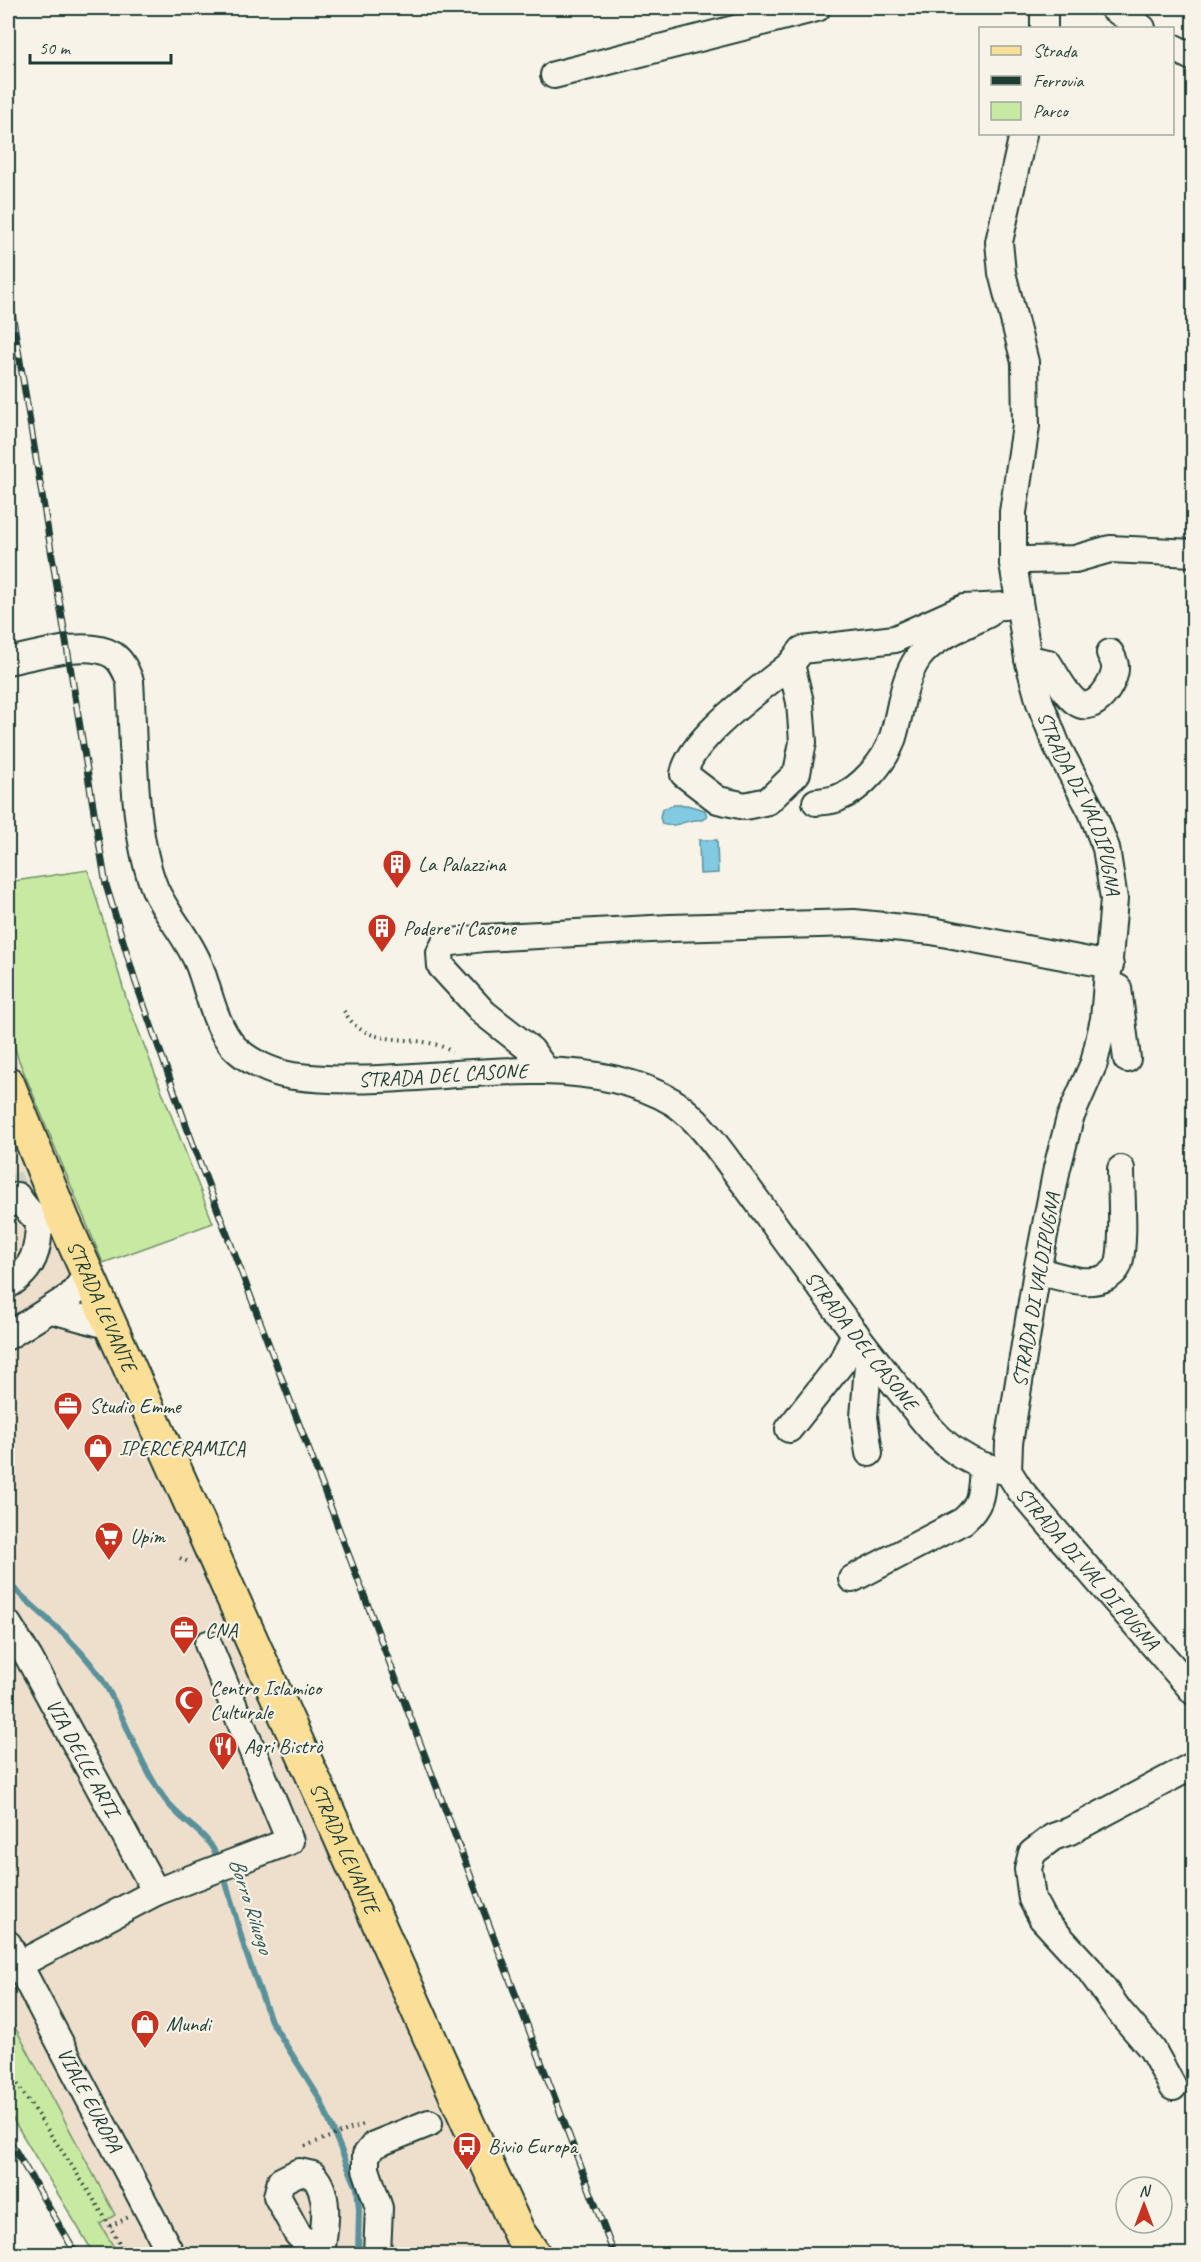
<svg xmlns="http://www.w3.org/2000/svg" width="1201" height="2262" viewBox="0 0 1201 2262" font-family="Caveat,sans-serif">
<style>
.built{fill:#eedecc}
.green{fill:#c7e9a2;stroke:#73936b;stroke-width:1.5}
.water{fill:#81cae2;stroke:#5a929c;stroke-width:1.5}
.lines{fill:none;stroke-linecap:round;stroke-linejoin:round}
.stream{stroke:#5a929c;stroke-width:6}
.minor-tunnel{stroke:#cccfc4;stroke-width:26;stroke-dasharray:26 13;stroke-linecap:butt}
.minor-casing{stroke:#1f3d34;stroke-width:30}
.major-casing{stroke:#1f3d34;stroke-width:36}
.path{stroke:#1f3d34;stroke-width:4;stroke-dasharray:1.5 4.5;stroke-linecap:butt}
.minor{stroke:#f7f3e8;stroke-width:26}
.major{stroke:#fbdf96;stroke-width:32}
.rail-casing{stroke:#1f3d34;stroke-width:7}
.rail{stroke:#f7f3e8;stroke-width:4.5;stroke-dasharray:14;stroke-linecap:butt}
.labels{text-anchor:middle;stroke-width:4.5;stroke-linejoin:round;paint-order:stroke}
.street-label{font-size:21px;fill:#1f3d34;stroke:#f7f3e8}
.poi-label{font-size:21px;fill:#1f3d34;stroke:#f7f3e8;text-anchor:start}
.water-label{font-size:22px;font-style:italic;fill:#335957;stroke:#f7f3e8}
</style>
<rect width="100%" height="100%" fill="#f7f3e8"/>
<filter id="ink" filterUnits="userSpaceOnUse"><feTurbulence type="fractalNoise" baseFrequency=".0167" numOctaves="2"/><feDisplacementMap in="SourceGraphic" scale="12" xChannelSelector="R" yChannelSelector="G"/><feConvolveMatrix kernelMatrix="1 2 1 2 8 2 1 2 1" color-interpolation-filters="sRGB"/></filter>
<g filter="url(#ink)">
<path class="built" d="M8 1024 18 1058 103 1263 462 2072 548 2254H118L100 2224 115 2215 8 2014Z"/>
<path class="green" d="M88 870 127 1001 213 1223 103 1263 18 1058 8 1024V882Z
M8 2014 115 2215 100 2224 118 2254H94L8 2111Z"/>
<path class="water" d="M674 805H687L705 810 707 816 702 820C687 818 676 829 662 824L660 817 662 809Z
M699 840H717L718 873 700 874Z"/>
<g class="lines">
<path class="stream" d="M8 1583C40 1614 79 1643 103 1681 126 1718 139 1763 164 1798 183 1826 208 1829 219 1862
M223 1872 245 1950 271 2021 320 2099 357 2188 359 2209 358 2254"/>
<path class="minor-tunnel" d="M8 1177 17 1196"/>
<g class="minor-casing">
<g id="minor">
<path d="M1113 8 1142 28"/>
<path d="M1044 28V8"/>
<path d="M1172 47 1194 58"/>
<path d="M554 75 817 8"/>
<path id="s1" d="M1023 134 999 242 1002 273 1025 362 1026 426 1013 512V563L1028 659 1040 703 1057 746 1092 812 1106 848 1114 899 1104 1019 1094 1063 1070 1118 1057 1168 1037 1271 1009 1443 1008 1471 1020 1490 1194 1692"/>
<path d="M1013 563 1026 560 1075 559 1110 549 1194 553"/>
<path d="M1028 659 1048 663C1056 675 1065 694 1076 702 1094 716 1116 682 1115 667 1115 662 1112 657 1110 653"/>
<path id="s2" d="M8 661C35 656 87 639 113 655 122 661 126 671 130 681 134 743 132 833 155 889 167 916 188 937 199 965 209 991 214 1024 233 1046 247 1061 272 1073 293 1076 373 1087 461 1069 543 1071 588 1072 634 1079 673 1102 700 1119 725 1158 744 1183 793 1250 842 1319 894 1383 914 1407 932 1436 958 1453 974 1464 989 1469 1008 1471"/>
<path d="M791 664C762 688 690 738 684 774L718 800 745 806 768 801 797 773 803 742 800 702 791 664 802 650 895 639 964 608 1004 606"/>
<path d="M816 802C823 801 832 801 838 798 861 789 886 761 893 737 901 712 902 681 918 658 933 637 965 626 988 614"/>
<path d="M1118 988 1127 1059"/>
<path d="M546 1071 531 1050 484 1013 441 966 440 953 445 943 483 938 670 928 854 923 932 931 1110 965"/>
<path d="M17 1196C27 1211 37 1224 56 1221"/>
<path d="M1037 1271C1056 1275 1084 1286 1102 1279 1109 1277 1117 1271 1119 1263 1125 1241 1121 1194 1121 1169"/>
<path d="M8 1285C34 1269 39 1250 39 1220"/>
<path d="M52 1310 111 1326"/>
<path d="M8 1336 71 1296 88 1274"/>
<path d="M869 1352 864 1417 869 1453"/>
<path d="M789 1429 842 1362 855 1333"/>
<path d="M852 1579 963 1521C983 1504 981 1492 983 1467"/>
<path id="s3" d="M8 1624 29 1658 156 1892"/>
<path id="s4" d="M8 1944 171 2254"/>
<path d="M18 1965 156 1892 290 1841 208 1644"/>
<path d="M1173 2087 1152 2049 1119 2011 1089 1969 1042 1918 1032 1899 1028 1869 1032 1853 1053 1837 1070 1831 1194 1765"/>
<path d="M315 2254 297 2233 277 2196 281 2181 299 2172 313 2175C332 2196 324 2229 321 2254"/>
<path d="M377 2254 379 2208 366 2169V2155L374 2145 429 2123"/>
</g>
</g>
<g class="major-casing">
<g id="major">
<path id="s5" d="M8 1083 63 1219 468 2123 519 2233 534 2254"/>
</g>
</g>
<path class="path" d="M344 1011C347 1016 351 1022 356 1026 381 1047 425 1033 452 1052
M180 1558 191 1563
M8 2069C46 2131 92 2190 125 2254
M305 2146 364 2124
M110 2226 129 2217"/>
<use href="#minor" class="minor"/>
<use href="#major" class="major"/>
<g class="rail-casing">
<path id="rail" d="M8 288 106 885 135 980 195 1150 614 2254
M8 2138 76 2254"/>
</g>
<use href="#rail" class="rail"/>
</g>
</g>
<defs>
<g id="building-pin" transform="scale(1.5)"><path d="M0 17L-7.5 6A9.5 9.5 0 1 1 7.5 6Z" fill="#c8321e" stroke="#f7f3e8"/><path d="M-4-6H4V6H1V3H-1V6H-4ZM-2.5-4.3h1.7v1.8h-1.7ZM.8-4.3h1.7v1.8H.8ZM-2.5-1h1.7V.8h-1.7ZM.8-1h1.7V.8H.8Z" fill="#fff"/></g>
<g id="office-pin" transform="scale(1.5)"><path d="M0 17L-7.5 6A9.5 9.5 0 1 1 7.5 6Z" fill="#c8321e" stroke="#f7f3e8"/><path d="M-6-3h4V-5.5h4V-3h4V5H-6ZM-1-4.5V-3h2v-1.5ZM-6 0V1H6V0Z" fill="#fff"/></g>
<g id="shop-pin" transform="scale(1.5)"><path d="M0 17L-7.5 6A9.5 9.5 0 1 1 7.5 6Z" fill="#c8321e" stroke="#f7f3e8"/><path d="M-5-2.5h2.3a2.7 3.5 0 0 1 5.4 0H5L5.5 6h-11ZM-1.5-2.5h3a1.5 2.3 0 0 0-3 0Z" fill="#fff"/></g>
<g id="supermarket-pin" transform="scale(1.5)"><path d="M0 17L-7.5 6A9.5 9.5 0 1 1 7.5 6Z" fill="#c8321e" stroke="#f7f3e8"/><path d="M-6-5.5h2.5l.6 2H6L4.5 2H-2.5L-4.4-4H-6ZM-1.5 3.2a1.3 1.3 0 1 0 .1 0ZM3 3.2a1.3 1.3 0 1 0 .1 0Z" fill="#fff"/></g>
<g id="mosque-pin" transform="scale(1.5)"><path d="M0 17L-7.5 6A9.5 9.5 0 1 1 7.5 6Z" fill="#c8321e" stroke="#f7f3e8"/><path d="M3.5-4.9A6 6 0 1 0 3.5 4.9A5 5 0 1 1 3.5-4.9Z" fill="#fff"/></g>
<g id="restaurant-pin" transform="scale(1.5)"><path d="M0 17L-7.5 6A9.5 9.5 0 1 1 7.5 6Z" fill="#c8321e" stroke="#f7f3e8"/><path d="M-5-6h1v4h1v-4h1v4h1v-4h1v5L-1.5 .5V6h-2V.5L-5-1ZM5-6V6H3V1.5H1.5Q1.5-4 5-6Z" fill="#fff"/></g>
<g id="bus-pin" transform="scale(1.5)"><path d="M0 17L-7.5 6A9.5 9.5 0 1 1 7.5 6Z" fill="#c8321e" stroke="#f7f3e8"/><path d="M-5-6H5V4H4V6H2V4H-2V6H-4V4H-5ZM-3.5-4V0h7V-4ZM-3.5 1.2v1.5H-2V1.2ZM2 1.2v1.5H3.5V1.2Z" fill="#fff"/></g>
</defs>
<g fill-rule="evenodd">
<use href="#building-pin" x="397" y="864"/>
<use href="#building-pin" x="382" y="928"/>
<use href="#office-pin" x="68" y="1406"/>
<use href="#shop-pin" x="98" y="1448"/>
<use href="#supermarket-pin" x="109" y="1536"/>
<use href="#office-pin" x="184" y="1630"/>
<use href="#mosque-pin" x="189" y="1700"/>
<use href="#restaurant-pin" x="223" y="1746"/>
<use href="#shop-pin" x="145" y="2024"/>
<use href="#bus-pin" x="467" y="2146"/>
</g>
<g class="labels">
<g class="street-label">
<text dy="7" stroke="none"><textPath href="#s1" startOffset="687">STRADA DI VALDIPUGNA</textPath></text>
<text dy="7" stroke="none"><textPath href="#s2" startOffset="744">STRADA DEL CASONE</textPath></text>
<text transform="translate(1036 1290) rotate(-80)" y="7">STRADA DI VALDIPUGNA</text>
<text dy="7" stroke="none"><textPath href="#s5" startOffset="242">STRADA LEVANTE</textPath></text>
<text dy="7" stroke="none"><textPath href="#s2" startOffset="1284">STRADA DEL CASONE</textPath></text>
<text dy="7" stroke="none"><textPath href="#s1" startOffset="1500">STRADA DI VAL DI PUGNA</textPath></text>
<text dy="7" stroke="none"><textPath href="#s3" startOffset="153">VIA DELLE ARTI</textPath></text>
<text dy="7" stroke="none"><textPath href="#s5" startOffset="836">STRADA LEVANTE</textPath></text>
<text dy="7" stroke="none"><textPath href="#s4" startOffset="176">VIALE EUROPA</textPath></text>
</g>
<g class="poi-label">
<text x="418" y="871">La Palazzina</text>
<text x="403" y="935">Podere il Casone</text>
<text x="89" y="1413">Studio Emme</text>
<text x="119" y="1455">IPERCERAMICA</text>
<text x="130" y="1543">Upim</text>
<text x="205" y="1637">CNA</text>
<text x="210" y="1695">Centro Islamico<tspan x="210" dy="24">Culturale</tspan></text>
<text x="244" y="1753">Agri Bistrò</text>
<text x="166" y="2031">Mundi</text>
<text x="488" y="2153">Bivio Europa</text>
</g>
<g class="water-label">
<text transform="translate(252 1905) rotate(72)" y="8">Borro Riluogo</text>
</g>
</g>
<rect width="1201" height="2262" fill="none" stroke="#f7f3e8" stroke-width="30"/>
<rect x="15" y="15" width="1171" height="2232" fill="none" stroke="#1f3d34" stroke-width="2" filter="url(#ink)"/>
<rect x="979" y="27" width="195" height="108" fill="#f7f3e8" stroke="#a1aaa0" stroke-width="1.5"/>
<rect x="991" y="46" width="30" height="9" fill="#fbdf96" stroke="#a1aaa0" stroke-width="1.5"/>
<text x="1033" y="57" font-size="18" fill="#1f3d34">Strada</text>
<rect x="991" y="76" width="30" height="9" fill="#1f3d34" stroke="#a1aaa0" stroke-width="1.5"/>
<text x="1033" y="87" font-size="18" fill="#1f3d34">Ferrovia</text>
<rect x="991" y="102" width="30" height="18" fill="#c7e9a2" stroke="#a1aaa0" stroke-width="1.5"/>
<text x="1033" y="117" font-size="18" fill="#1f3d34">Parco</text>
<g transform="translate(1144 2205)"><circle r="28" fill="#f7f3e8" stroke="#a1aaa0" stroke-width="1.5"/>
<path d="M0-4.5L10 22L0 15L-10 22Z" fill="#c8321e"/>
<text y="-9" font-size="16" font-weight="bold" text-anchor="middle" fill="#1f3d34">N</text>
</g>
<path d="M30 54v9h141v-9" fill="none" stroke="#1f3d34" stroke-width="3"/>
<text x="39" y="54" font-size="18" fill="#1f3d34" stroke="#f7f3e8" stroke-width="4.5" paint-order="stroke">50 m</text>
</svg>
